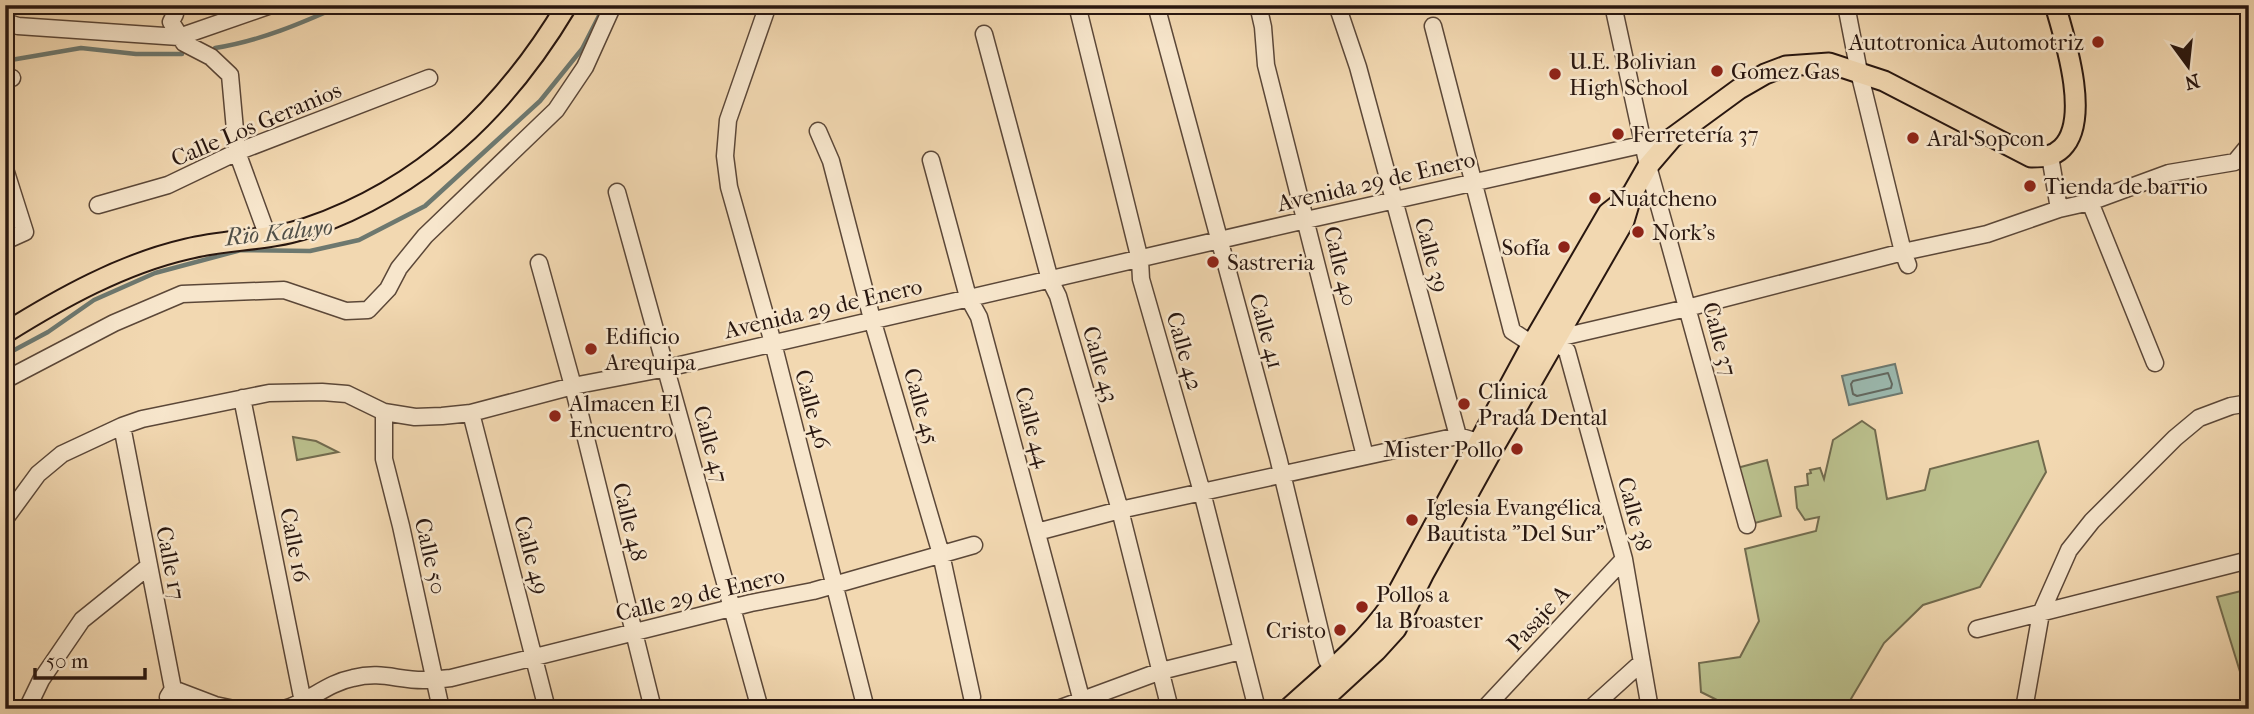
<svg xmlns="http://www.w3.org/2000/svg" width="2254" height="714" viewBox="0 0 2254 714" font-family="'IM FELL French Canon',serif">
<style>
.green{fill:#babf8c;stroke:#726b4e;stroke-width:2}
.water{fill:#9bb9af;stroke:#6d786f;stroke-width:2}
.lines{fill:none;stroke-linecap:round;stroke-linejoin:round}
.shore{stroke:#626860;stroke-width:2}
.stream{stroke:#6d786f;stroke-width:4.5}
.minor-casing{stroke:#5b4738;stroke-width:19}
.major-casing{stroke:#291710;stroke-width:23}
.minor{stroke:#f7e6cc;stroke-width:16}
.major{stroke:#f2d8b1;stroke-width:19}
.poi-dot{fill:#8f2418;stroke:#f7e6cc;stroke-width:2.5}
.labels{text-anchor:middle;stroke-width:5;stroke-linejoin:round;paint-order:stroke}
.poi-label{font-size:23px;fill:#291710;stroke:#f7e6cc;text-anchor:start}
.street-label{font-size:23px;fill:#291710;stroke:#f7e6cc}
.water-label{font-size:24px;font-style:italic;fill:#515048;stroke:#f7e6cc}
</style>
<rect width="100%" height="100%" fill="#f2d8b1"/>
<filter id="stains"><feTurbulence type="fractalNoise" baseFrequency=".00286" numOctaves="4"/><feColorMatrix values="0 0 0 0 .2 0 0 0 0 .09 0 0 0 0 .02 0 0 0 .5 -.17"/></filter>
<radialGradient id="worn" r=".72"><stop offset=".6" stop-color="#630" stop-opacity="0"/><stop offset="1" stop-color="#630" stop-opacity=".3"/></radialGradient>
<path class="green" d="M1862 421 1875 430 1887 499 1925 490 1930 469 2038 441 2046 472 1980 587 1923 605 1884 643 1845 709H1735L1701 692 1699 663 1740 657 1759 621 1745 549 1816 531 1819 517 1805 520 1797 508 1795 487 1808 485 1807 474 1811 473 1810 470 1820 468 1824 479 1833 440Z
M293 437 316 441 338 452 297 460Z
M1767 460 1781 516 1751 524 1737 468Z
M2249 589V701L2217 597Z"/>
<path class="water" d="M1895 364 1902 393 1849 405 1842 376Z"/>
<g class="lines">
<path class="shore" d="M1888 373 1892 384 1891 388 1857 396 1853 394 1851 384 1853 381Z"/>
<path class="stream" d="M215 48C260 41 302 23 342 5
M5 61 81 48 136 54H182
M5 355 48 332 94 300 155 273 241 250 310 251 359 240 425 206 540 101 582 49 602 10"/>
<g class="minor-casing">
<path id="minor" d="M174 5 175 14 171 22 184 43 211 57 230 75 237 152 268 237
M768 5 728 120 725 156 729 187 773 343 866 709
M1077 5 1140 260 1141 279 1202 492 1257 709
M1156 5 1278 457 1327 660 1333 667
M1258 5 1263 27 1266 65 1365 456
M1337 5 1358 67 1458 436
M1613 5 1648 166 1747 525
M1846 5 1859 72 1903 252 1908 265
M5 22 18 26 179 37 271 5
M1433 26 1512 331 1532 344 1687 308 1903 252 1987 234 2059 209 2090 202 2169 173 2235 162 2249 145
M984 34 1050 280 1058 296 1120 510 1170 709
M5 79 12 78
M818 131 831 161 872 319 941 554 972 697
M2050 156 2059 209
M931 160 968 297 979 317 1084 709
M5 169 25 232 5 241
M617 192 760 709
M2090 202 2155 363
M98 205 168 185 237 152 429 78
M539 263 573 386 653 709
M1554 340 1567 351 1624 559 1650 709
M5 380 114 323 182 294 284 290 346 311 368 310 388 289 399 268 425 236 556 110 585 67 613 5
M242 398 303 702
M384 412V459L401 526 441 709
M471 413 547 709
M122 426 173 689V709
M5 519 38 474 62 454 122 426 142 419 269 393 322 392 347 394 384 412 415 417 442 416 471 413 573 386 667 368 1306 220 1672 138
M1037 532 1120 510 1458 436 1488 445
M1977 629 2249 560
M168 697 173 689 215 705 234 709
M27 709 41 680 82 620 149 566
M284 709C309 702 327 683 353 678 381 671 397 680 423 680 432 680 442 679 451 678L751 603 813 591 974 545
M1058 709 1161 671 1241 651
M1484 709 1624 559
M1590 709 1642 662
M2024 709 2041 613 2069 550 2092 521 2175 438 2199 418 2231 406 2249 403"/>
</g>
<g class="major-casing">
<path id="major" d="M5 333C61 298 122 264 187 249 227 239 268 241 307 228 423 188 505 109 567 5
M1288 709C1324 676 1363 645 1391 605L1532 344 1608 213 1632 194
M1313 709 1376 651 1396 629 1423 575 1494 447 1624 221 1632 194 1648 166 1672 138 1739 89 1765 74 1786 66 1829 63 1884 81 2031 157C2043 157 2053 157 2062 148 2091 120 2065 39 2055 5"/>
</g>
<use href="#minor" class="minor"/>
<use href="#major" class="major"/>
</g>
<g class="poi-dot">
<circle cx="2098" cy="42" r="7"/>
<circle cx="1717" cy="71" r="7"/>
<circle cx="1555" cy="74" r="7"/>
<circle cx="1618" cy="134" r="7"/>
<circle cx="1913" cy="138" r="7"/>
<circle cx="2030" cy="186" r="7"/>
<circle cx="1595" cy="198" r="7"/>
<circle cx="1638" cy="232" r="7"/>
<circle cx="1564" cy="247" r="7"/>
<circle cx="1213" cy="262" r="7"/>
<circle cx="591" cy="349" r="7"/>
<circle cx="1464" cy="404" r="7"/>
<circle cx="555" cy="416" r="7"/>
<circle cx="1517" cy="449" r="7"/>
<circle cx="1412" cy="520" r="7"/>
<circle cx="1362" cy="607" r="7"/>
<circle cx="1340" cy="630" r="7"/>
</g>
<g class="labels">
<g class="poi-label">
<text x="2084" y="50" text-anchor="end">Autotronica Automotriz</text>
<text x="1569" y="69">U.E. Bolivian<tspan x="1569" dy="26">High School</tspan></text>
<text x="1731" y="79">Gomez Gas</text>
<text x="1632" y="142">Ferretería 37</text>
<text x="1927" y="146">Aral Sopcon</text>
<text x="2044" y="194">Tienda de barrio</text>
<text x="1609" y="206">Nuatcheno</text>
<text x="1652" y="240">Nork's</text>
<text x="1550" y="255" text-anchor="end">Sofía</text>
<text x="1227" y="270">Sastreria</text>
<text x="605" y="344">Edificio<tspan x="605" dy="26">Arequipa</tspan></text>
<text x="1478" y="399">Clinica<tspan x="1478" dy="26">Prada Dental</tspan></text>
<text x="569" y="411">Almacen El<tspan x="569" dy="26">Encuentro</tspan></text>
<text x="1503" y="457" text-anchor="end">Mister Pollo</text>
<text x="1426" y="515">Iglesia Evangélica<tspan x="1426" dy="26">Bautista "Del Sur"</tspan></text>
<text x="1376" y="602">Pollos a<tspan x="1376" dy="26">la Broaster</tspan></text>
<text x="1326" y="638" text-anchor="end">Cristo</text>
</g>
<g class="street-label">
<text transform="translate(256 124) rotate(-23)" y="8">Calle Los Geranios</text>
<text transform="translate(1376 181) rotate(-13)" y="8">Avenida 29 de Enero</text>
<text transform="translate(1432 255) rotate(75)" y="8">Calle 39</text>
<text transform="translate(1341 266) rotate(76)" y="8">Calle 40</text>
<text transform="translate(823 308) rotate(-13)" y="8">Avenida 29 de Enero</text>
<text transform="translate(1267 331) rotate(75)" y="8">Calle 41</text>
<text transform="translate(1720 339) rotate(75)" y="8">Calle 37</text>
<text transform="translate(1185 351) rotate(74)" y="8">Calle 42</text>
<text transform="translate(1101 364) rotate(74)" y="8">Calle 43</text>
<text transform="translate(922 406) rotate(74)" y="8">Calle 45</text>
<text transform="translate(813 409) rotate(75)" y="8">Calle 46</text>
<text transform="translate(1033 427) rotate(75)" y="8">Calle 44</text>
<text transform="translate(711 444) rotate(75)" y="8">Calle 47</text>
<text transform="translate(1635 514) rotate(75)" y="8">Calle 38</text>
<text transform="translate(630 522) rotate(76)" y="8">Calle 48</text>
<text transform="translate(295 545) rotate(79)" y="8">Calle 16</text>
<text transform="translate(532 555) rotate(75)" y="8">Calle 49</text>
<text transform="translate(431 556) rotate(77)" y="8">Calle 50</text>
<text transform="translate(171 563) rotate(79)" y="8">Calle 17</text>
<text transform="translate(700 594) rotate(-13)" y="8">Calle 29 de Enero</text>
<text transform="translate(1538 618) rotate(-47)" y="8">Pasaje A</text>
</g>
<g class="water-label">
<text transform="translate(279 232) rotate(-6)" y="8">Rio Kaluyo</text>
</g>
</g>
<rect width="2254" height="714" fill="none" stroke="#f2d8b1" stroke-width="28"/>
<rect x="7" y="7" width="2240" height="700" fill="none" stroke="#291710" stroke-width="3.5"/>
<rect x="14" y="14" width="2226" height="686" fill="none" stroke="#291710" stroke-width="2"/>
<g transform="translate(2188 66) rotate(165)" stroke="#f7e6cc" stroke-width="5" paint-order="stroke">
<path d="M0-5L12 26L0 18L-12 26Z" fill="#291710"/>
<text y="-10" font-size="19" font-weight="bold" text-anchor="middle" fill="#291710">N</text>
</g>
<path d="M35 668v10h110v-10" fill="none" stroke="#291710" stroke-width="3.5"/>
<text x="46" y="668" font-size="21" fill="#291710" stroke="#f7e6cc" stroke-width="5" paint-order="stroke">50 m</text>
<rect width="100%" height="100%" filter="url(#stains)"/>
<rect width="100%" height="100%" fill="url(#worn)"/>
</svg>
